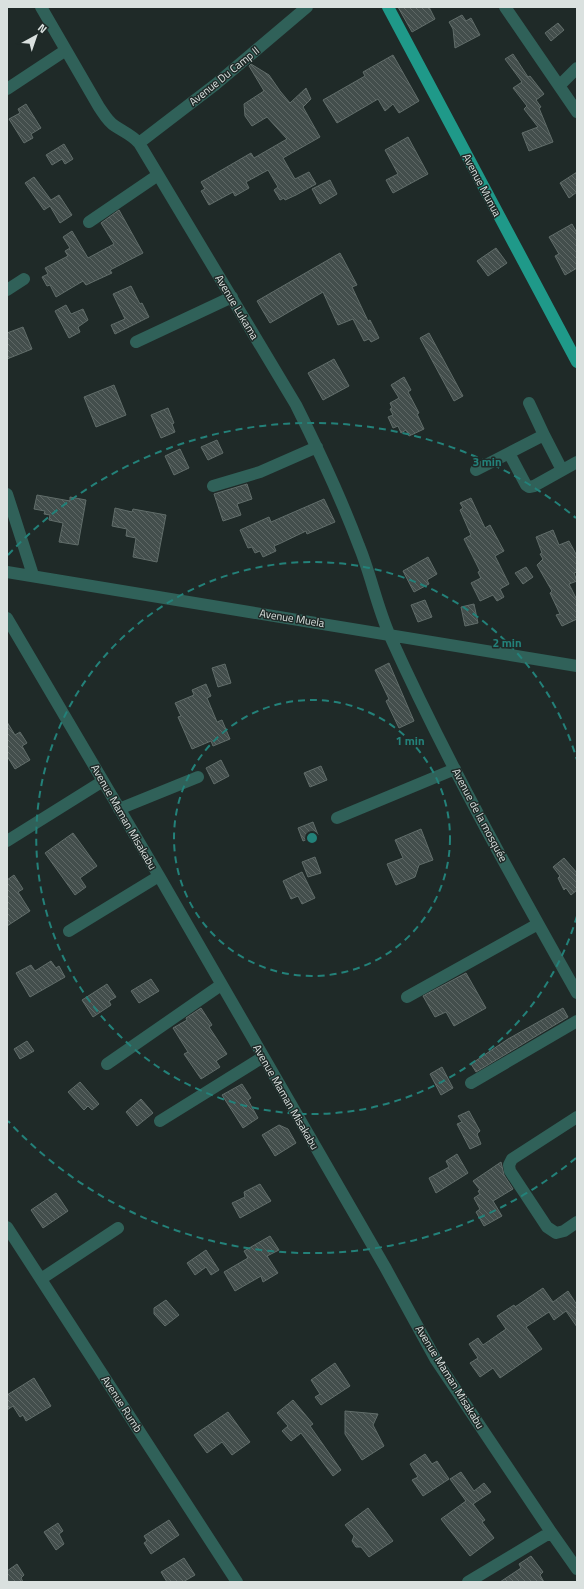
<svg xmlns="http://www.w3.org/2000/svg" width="584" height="1589" viewBox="0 0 584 1589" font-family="'Titillium Web',sans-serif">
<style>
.building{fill:url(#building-back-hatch);stroke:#616d6a}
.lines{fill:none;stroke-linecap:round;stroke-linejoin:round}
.minor{stroke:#306159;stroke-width:12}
.major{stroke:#1f9989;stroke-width:12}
.ring{fill:none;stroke:#238179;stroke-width:2;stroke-dasharray:7 5}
.labels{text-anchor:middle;stroke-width:3;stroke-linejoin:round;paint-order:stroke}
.street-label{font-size:11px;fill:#dae1df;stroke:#1f2a28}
.centre{fill:#238179;stroke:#1f2a28;stroke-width:2}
.ring-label{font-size:12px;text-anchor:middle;font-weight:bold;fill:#238179;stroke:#1f2a28;stroke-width:3;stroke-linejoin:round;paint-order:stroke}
</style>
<defs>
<pattern id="building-back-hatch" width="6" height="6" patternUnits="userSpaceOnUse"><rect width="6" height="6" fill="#434e4c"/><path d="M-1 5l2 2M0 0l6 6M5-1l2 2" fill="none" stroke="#5e6765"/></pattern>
</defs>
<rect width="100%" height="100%" fill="#1f2a28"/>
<path class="building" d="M398 7H429L435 19 412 32Z
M462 15 466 21 471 18 480 35 455 48 453 29 449 22Z
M558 23 564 30 551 41 545 33Z
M513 54 528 77 530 76 544 94 536 100 541 107 539 108 553 142 529 151 522 133 538 127 524 109 527 106 513 88 522 82 505 59Z
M393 55 419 101 399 113 393 104 385 111 378 99 337 123 323 100 365 76 363 72Z
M251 64 269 75 280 91 290 103 306 88 311 99 303 107 320 137 283 158 295 179 309 172 316 184 296 195 285 200 284 198 280 200 274 190 278 187 268 170 246 182 249 188 235 196 233 192 209 205 201 191 205 189 201 182 251 153 254 158 287 139 267 117 252 126 245 116 244 104 264 91 249 66Z
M26 104 41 128 31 134 33 138 24 143 9 119 20 113 18 109Z
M408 137 428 174 393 193 386 180 398 174 385 150Z
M64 144 73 159 65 164 62 159 52 165 46 155Z
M577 172V192L569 198 560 183Z
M34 177 51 200 59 195 72 215 60 223 50 206 44 210 25 183Z
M330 180 337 194 320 204 312 189Z
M119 210 143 253 110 270 112 273 86 285 83 281 56 297 50 285 47 286 42 277 48 274 45 268 68 256 65 251 70 248 63 237 72 231 88 258 114 244 101 223Z
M572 224 577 233V268L565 275 555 256 559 254 549 237Z
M496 248 507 263 488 276 477 261Z
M340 253 357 285 352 287 368 321 370 320 379 338 371 342 369 339 364 341 353 319 338 325 323 292 270 323 257 301Z
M131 286 140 304 142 303 149 317 115 334 111 325 125 319 113 294Z
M66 305 71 314 83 309 88 320 78 327 80 332 69 338 55 311Z
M23 327 32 349 7 359V333Z
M429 333 463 396 454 401 420 338Z
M334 359 349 386 323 400 308 373Z
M404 377 411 390 408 392 419 413 417 414 424 429 409 436 406 430 401 433 398 426 393 428 388 417 393 415 390 409 392 408 390 403 399 398 391 385Z
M114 385 126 415 96 427 84 397Z
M168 408 174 423 172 424 175 432 161 438 151 415Z
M217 440 223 453 208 460 201 447Z
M180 449 189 468 174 475 165 456Z
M247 484 252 499 237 504 241 515 223 521 214 494Z
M37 495 70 501V497L86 500 78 545 59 542 63 523 49 520 50 515 44 514 45 511 34 509Z
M471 498 485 528 490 525 504 551 495 556 509 584 500 589 504 597 497 601 493 595 480 601 471 583 481 578 478 572 480 571 464 539 471 535 460 510 463 508 460 503Z
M324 499 335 522 307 534 306 531 281 543 274 546 276 551 263 557 260 551 255 553 252 547 248 548 240 530 269 517 271 522Z
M115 508 132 512 133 509 166 515 157 562 133 557 136 538 126 536 127 529 112 526Z
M553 530 559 545 569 541 577 556V572L574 573 577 581 569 584 577 600V619L562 626 556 615 560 614 550 593 552 591 537 565 543 559 540 554 542 553 536 537Z
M428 557 437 574 427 580 429 584 414 592 403 571Z
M526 567 533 577 523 584 515 573Z
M425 600 432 617 418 622 411 605Z
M474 604 478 623 465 626 461 607Z
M389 663 414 721 399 728 386 701 389 699 375 670Z
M225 664 231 683 218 687 212 668Z
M206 684 211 696 207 698 217 722 222 720 230 739 213 746 211 741 192 749 178 717 181 716 175 703 194 695 192 690Z
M7 722 15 735 20 732 27 743 22 746 30 760 15 769 7 756Z
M221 760 229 776 214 784 206 768Z
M321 766 327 780 310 787 304 773Z
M313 822 318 835 303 841 298 828Z
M421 829 433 860 419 865 415 877 396 885 387 864 403 858 395 840Z
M73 833 97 866 80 878 86 887 75 895 45 853Z
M315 857 321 873 308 877 302 862Z
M564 858 577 873V890L571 895 566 888 564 890 558 878 560 876 553 867Z
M302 872 315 898 302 904 298 896 291 899 283 881Z
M14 875 23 889 18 892 30 911 7 926V880Z
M51 961 56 968 59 966 65 977 30 997 16 973 31 965 35 971Z
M466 973 486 1008 454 1026 446 1012 435 1017 423 996Z
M151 979 159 991 139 1003 131 991Z
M107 984 116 997 109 1001 111 1005 93 1017 82 1000Z
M201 1008 212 1025 209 1027 227 1054 216 1061 220 1067 201 1079 184 1054 188 1052 173 1028 187 1020 186 1018Z
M563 1008 568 1017 476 1072 471 1064 508 1039Z
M27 1041 34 1051 20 1059 14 1049Z
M442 1067 453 1088 441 1095 430 1074Z
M80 1082 99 1104 92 1110 88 1106 84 1110 68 1092Z
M242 1084 251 1098 248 1100 258 1118 243 1128 222 1095Z
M141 1099 153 1113 137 1126 126 1112Z
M469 1111 480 1131 477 1134 481 1144 470 1149 457 1124 462 1122 458 1116Z
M279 1125 288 1129 296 1143 275 1156 262 1135Z
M457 1154 468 1173 436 1193 429 1178 449 1167 446 1161Z
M501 1162 504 1175 513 1189 493 1201 502 1216 484 1226 476 1212 480 1209 474 1198 480 1194 478 1191 480 1190 473 1181Z
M260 1184 271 1201 240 1218 232 1203 245 1197 244 1192Z
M56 1193 68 1211 43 1228 31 1210Z
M270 1236 279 1250 267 1256 278 1273 263 1282 261 1276 235 1291 224 1272 248 1258 244 1251Z
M206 1250 219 1270 211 1275 206 1267 195 1275 187 1263Z
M543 1288 553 1302 568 1291 577 1305V1327L566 1311 554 1320 549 1312 526 1327 542 1349 500 1378 493 1368 480 1377 470 1363 478 1358 469 1344 478 1338 483 1345 506 1329 497 1316 514 1305 515 1307Z
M166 1300 179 1315 165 1326 154 1314V1308Z
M335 1363 350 1386 321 1405 315 1397 320 1394 311 1380Z
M34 1378 51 1406 26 1421 23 1415 20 1417 13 1406 7 1410V1395Z
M293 1400 313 1424 310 1426 341 1470 333 1476 301 1433 291 1441 282 1431 288 1426 277 1413Z
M345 1411 378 1414 373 1425 384 1446 362 1460 345 1434Z
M228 1412 250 1442 232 1455 222 1442 207 1453 194 1435Z
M425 1454 432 1464 437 1461 449 1479 423 1496 412 1480 418 1477 410 1464Z
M461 1472 474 1491 484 1483 491 1492 473 1504 485 1520 482 1522 494 1538 470 1556 441 1519 466 1501 450 1479Z
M368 1508 393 1541 369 1557 361 1547H356L352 1541 354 1536 345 1525Z
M169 1520 179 1535 151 1554 144 1543 147 1541 144 1536Z
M58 1523 63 1531 59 1534 64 1544 56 1550 44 1532Z
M531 1556 543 1572 540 1575 544 1582H500L521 1568 519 1564Z
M184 1558 195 1575 183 1582H167L161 1572Z
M17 1564 24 1575 21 1578 23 1582H7V1571Z"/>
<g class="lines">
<path class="minor" d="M41 7 99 107C104 114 108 122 115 126 124 132 132 135 139 143L296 405C319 451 341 498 359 546 371 575 377 607 390 636 445 758 511 876 577 993
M505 7 577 112
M559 86 577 68
M7 89 66 50
M139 143 216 84 307 7
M89 222 158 175
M7 290 24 279
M136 342 232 297
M529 403 544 435
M476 470 509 453
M562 470 544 435 509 453 526 485 529 487 534 486 577 462
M213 486 260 472 317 447
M7 494 33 575
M7 572 577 666
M7 618 159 876 385 1267 436 1360 551 1532 577 1569
M119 809 198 777
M337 818 455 769
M7 841 103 781
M69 931 159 876
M407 997 538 924
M107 1064 221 985
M471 1083 577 1021
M577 1117 512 1159 509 1165 510 1171 547 1227 556 1233 564 1231 577 1222
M160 1121 263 1057
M7 1227 237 1582
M41 1279 118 1228
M468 1582 551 1532"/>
<path class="major" d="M388 7 577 362"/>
</g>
<g class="ring">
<circle cx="312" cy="838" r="138"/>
<path d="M577 916A276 276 0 1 1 577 760"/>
<path d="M576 1158A415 415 0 0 1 8 1121M8 555A415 415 0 0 1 576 518"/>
</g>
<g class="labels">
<g class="street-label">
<text transform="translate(224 76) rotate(-39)" y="4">Avenue Du Camp II</text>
<text transform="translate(482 185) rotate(62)" y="4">Avenue Munua</text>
<text transform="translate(237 307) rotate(59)" y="4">Avenue Lukama</text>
<text transform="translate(292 618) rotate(9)" y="4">Avenue Muela</text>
<text transform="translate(480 815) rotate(62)" y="4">Avenue de la mosquée</text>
<text transform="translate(124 817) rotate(60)" y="4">Avenue Maman Misakabu</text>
<text transform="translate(286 1097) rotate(60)" y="4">Avenue Maman Misakabu</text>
<text transform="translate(450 1377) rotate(58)" y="4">Avenue Maman Misakabu</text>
<text transform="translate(122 1404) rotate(57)" y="4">Avenue Rumb</text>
</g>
</g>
<circle cx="312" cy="838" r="6" class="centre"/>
<g class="ring-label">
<text x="487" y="466">3 min</text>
<text x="507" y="647">2 min</text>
<text x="410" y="745">1 min</text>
</g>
<rect width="584" height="1589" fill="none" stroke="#dae1df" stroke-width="16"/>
<g transform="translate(36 36) rotate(40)" stroke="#1f2a28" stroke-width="3" paint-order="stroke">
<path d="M0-3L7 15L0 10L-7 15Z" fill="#dae1df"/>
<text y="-6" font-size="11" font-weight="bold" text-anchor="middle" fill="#dae1df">N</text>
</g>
</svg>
